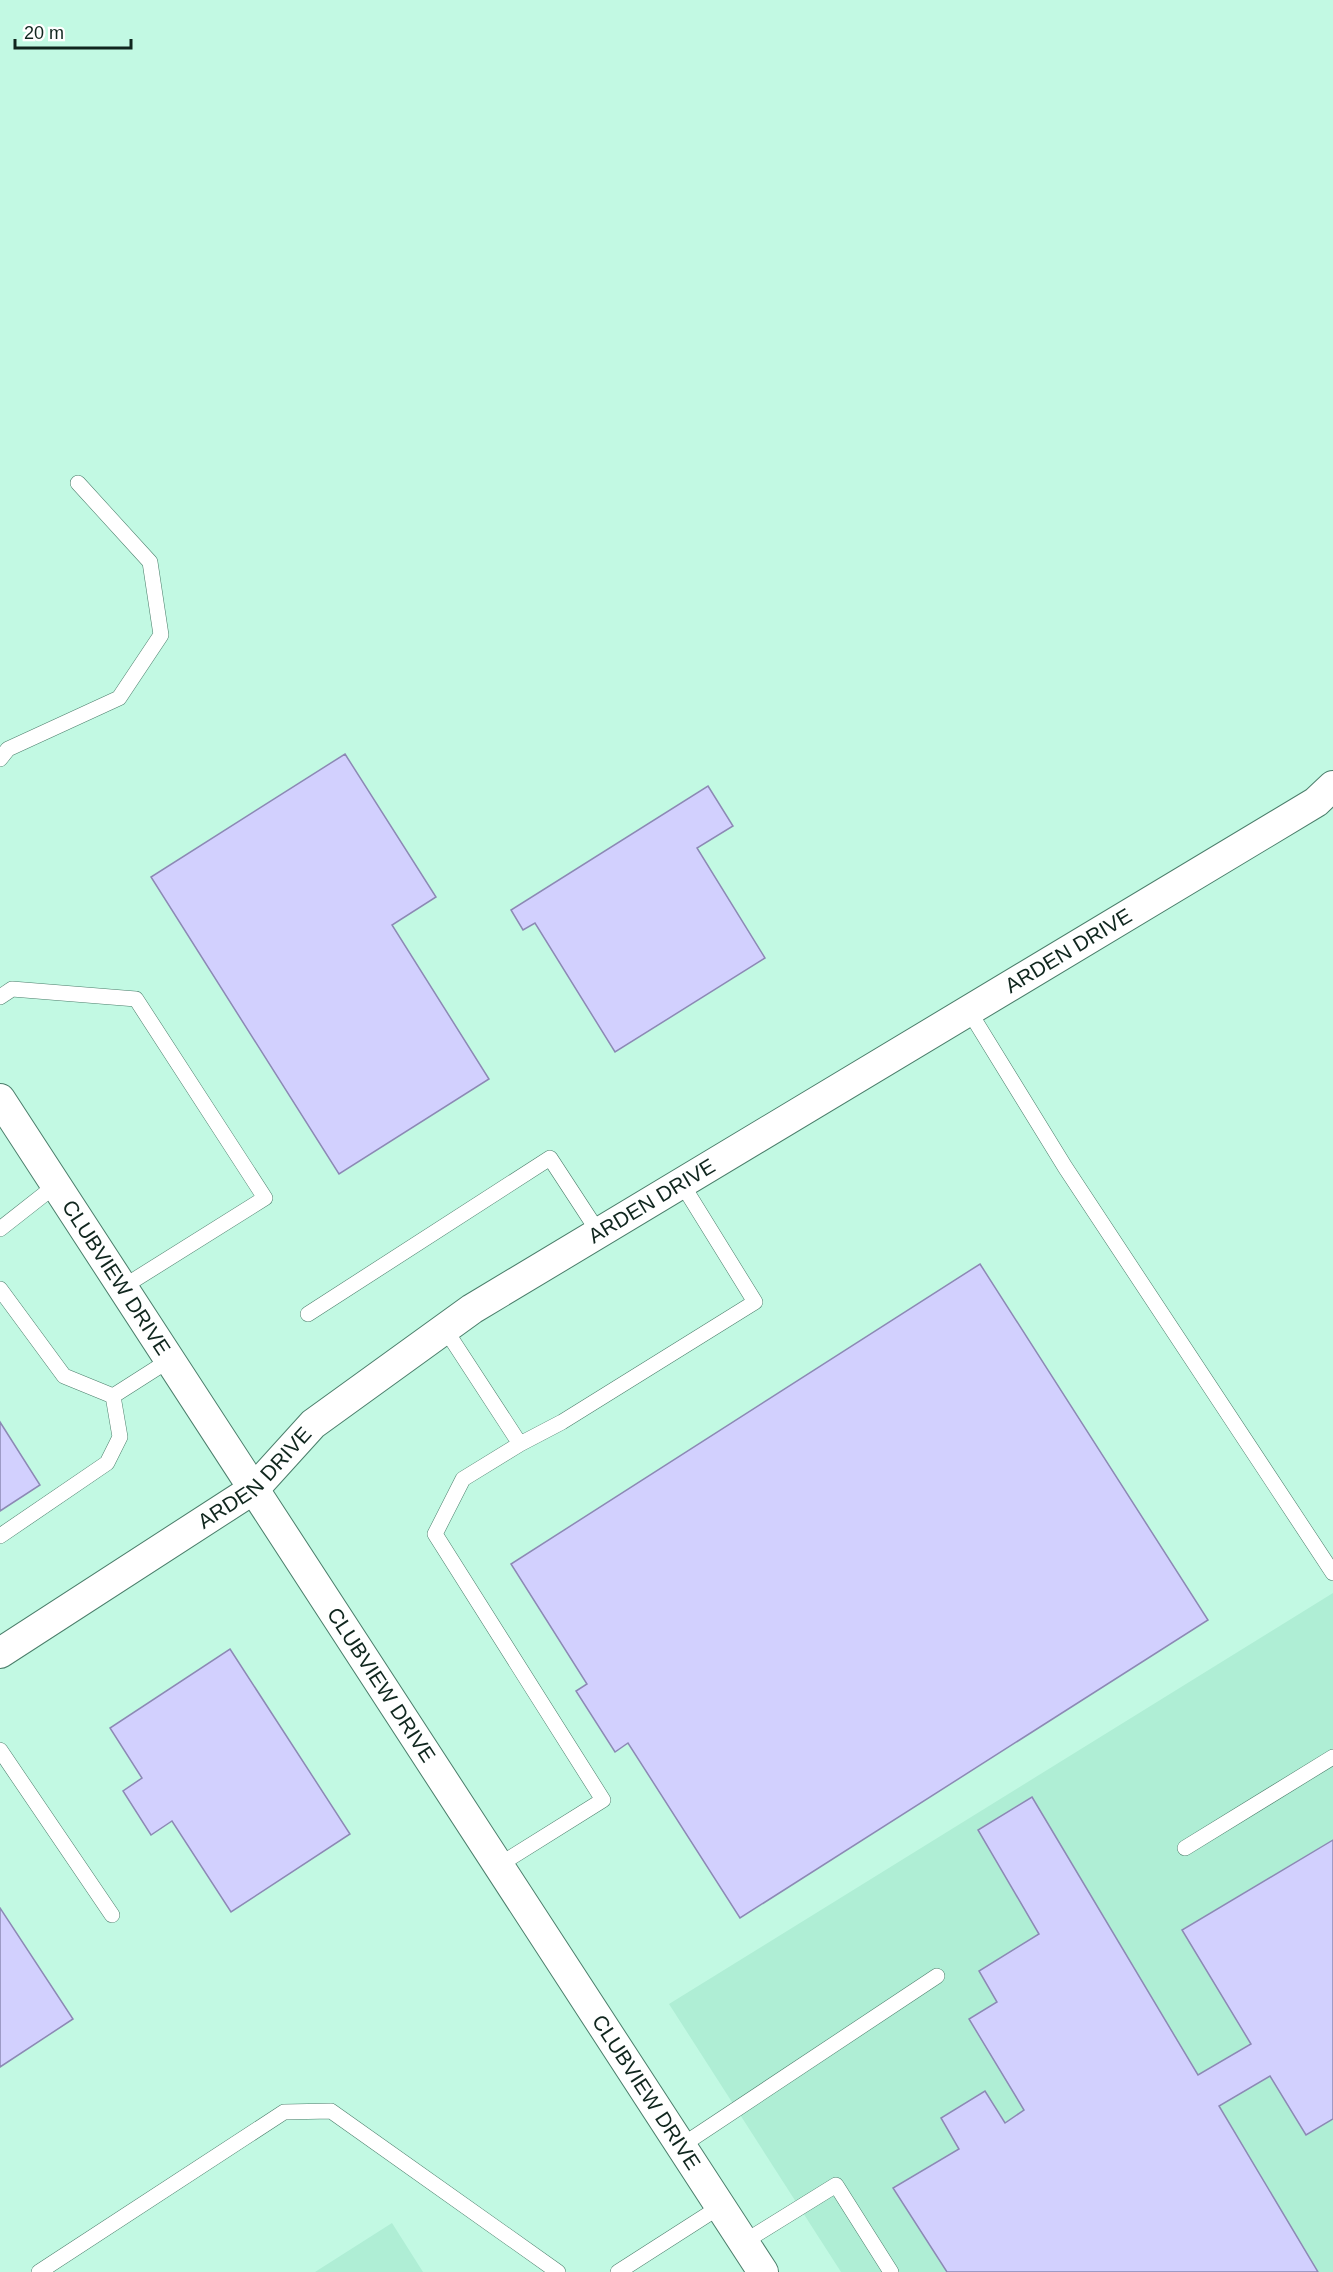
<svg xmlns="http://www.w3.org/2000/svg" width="1333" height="2272" viewBox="0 0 1333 2272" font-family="Arial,sans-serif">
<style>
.built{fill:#afeed5}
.building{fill:#d2d0fe;stroke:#8c89b4;stroke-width:1.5}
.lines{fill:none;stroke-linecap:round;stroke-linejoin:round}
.lane-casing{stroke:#4b7e6b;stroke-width:16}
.street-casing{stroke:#4b7e6b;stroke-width:32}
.lane{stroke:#fff;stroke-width:15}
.street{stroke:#fff;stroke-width:30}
.labels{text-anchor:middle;stroke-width:4.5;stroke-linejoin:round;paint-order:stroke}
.street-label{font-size:21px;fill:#10261e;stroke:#fff}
</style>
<rect width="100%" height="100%" fill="#c2f9e3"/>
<path class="built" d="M1333 1593V2272H841L669 2004Z
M392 2223 423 2272H315Z"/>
<path class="building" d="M345 754 436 897 392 925 489 1079 339 1174 151 877Z
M708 786 733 826 697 848 765 958 615 1052 535 923 523 930 511 910Z
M980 1264 1208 1620 740 1918 628 1743 615 1752 576 1691 587 1684 511 1564Z
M0 1422 40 1485 0 1511Z
M230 1649 350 1834 231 1912 172 1821 151 1835 123 1791 142 1778 110 1728Z
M1032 1797 1198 2075 1251 2044 1182 1930 1333 1840V2119L1306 2135 1270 2076 1219 2106 1318 2272H947L893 2188 959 2149 941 2118 985 2091 1005 2123 1024 2110 969 2019 997 2002 979 1971 1039 1934 978 1830Z
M0 1908 73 2019 0 2067Z"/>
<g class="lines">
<g class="lane-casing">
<path id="lane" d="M0 759 8 749 119 698 161 635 150 562 78 483
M0 997 12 989 136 999 265 1198 123 1287
M969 1011 1065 1167 1333 1573
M0 1229 56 1185
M0 1289 64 1376 113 1396 171 1359
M308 1314 550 1158 599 1233
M445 1329 520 1444 463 1479 435 1534 603 1800 499 1865
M520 1444 562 1422 755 1302 682 1184
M0 1536 107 1463 120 1437 113 1396
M0 1750 112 1915
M1185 1848 1333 1757
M681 2146 937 1976
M744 2242 836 2185 891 2272
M39 2272 284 2112 331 2111 558 2272
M618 2272 721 2206"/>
</g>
<g class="street-casing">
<g id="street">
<path id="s1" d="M0 1099 763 2272"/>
<path id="s2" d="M0 1653 255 1488 313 1424 472 1309 1316 802 1333 786"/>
</g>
</g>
<use href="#lane" class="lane"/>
<use href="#street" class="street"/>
</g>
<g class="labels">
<g class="street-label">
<text dy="7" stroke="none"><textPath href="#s2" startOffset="1282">ARDEN DRIVE</textPath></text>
<text dy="7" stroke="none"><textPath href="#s2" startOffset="796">ARDEN DRIVE</textPath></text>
<text dy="7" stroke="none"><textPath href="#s1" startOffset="213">CLUBVIEW DRIVE</textPath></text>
<text dy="7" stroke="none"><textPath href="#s2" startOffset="310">ARDEN DRIVE</textPath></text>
<text dy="7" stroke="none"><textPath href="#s1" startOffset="699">CLUBVIEW DRIVE</textPath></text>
<text dy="7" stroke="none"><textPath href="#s1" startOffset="1185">CLUBVIEW DRIVE</textPath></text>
</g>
</g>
<path d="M15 39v9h116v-9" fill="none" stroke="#10261e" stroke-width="3"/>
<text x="24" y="39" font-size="18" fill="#10261e" stroke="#ffffff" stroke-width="4.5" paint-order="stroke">20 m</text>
</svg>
